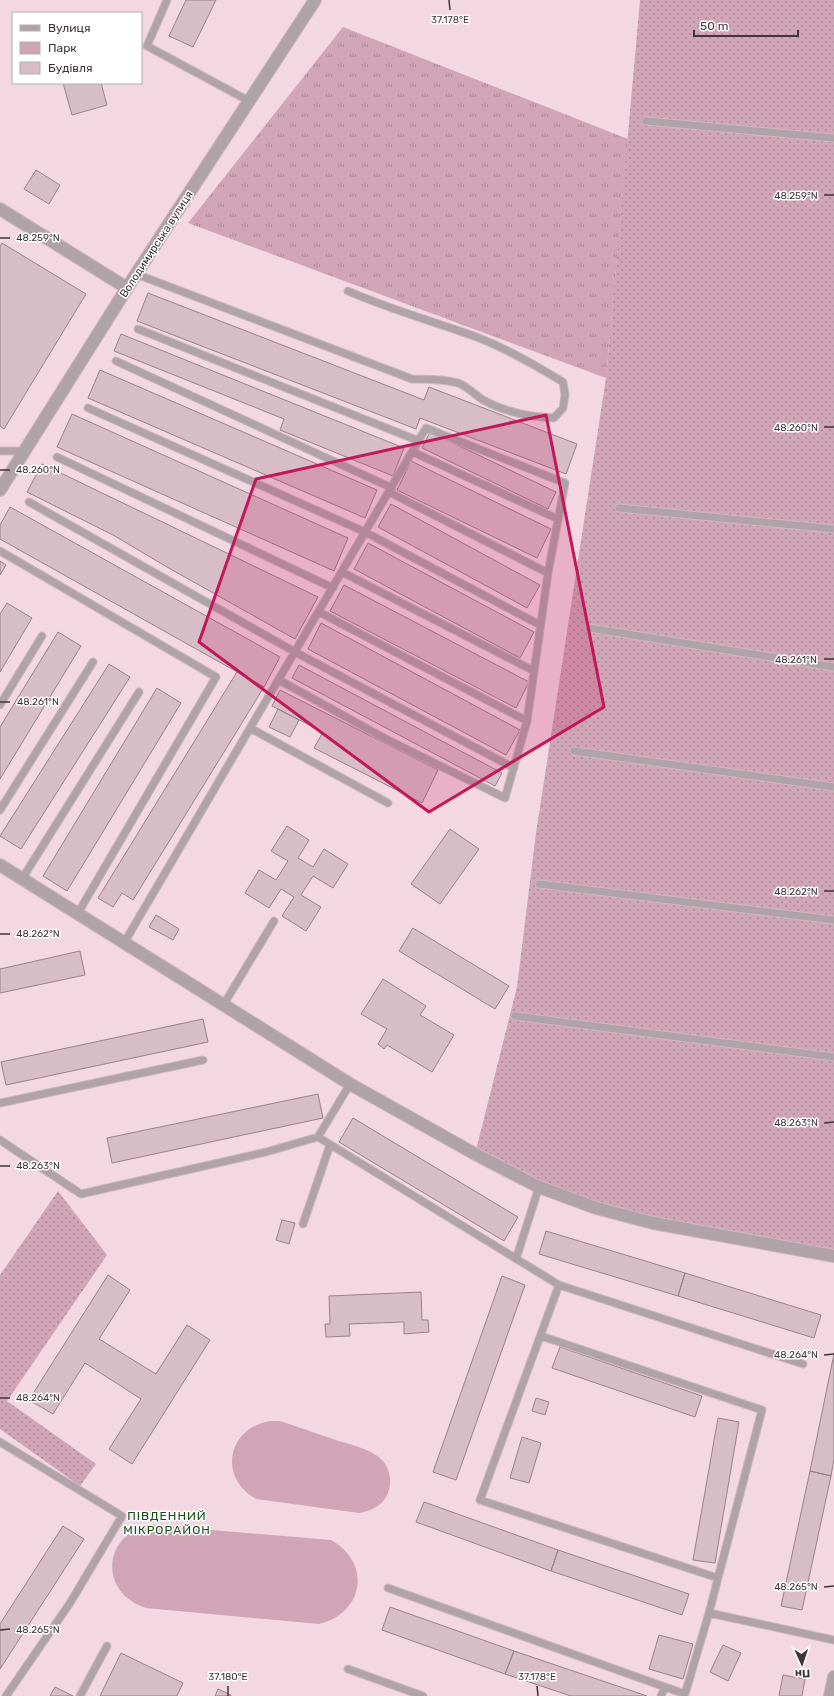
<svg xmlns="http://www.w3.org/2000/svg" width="834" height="1696" viewBox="0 0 834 1696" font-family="Rubik,sans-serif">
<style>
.grass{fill:url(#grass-tufts)}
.park{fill:#d0a6b6}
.garden{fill:url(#garden-dots)}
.building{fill:#d7bdc6;stroke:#99818a}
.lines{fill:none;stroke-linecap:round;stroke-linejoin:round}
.lane-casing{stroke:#cfb7c0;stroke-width:9}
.street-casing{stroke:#cfb7c0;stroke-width:14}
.lane{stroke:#afa3a7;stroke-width:7}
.street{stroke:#afa3a7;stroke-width:12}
.marked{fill:#c2185b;fill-opacity:0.2;stroke:#c2185b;stroke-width:3;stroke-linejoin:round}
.ticks{fill:none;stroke:#3f3539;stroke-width:1.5}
.labels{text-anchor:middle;stroke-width:3;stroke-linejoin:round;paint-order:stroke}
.street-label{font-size:11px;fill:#3f3539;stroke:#fff}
.neighbourhood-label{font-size:12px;letter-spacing:1px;fill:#154b17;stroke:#fff}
.ticks-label{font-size:10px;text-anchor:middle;fill:#3f3539;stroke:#fff;stroke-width:3;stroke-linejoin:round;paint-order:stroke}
</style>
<defs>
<pattern id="grass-tufts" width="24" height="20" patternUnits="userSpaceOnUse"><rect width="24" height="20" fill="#d0a6b6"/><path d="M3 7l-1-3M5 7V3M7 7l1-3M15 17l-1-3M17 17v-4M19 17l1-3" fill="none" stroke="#aa8895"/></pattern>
<pattern id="garden-dots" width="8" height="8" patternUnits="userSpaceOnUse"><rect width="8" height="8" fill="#d0a6b6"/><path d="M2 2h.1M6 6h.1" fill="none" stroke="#aa8895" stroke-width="1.8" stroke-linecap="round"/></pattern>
</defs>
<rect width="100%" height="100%" fill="#f3d8e2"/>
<path class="grass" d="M343 27 628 139 606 378 188 223Z"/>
<path class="park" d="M271 1421H280C300 1428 319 1434 339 1441 352 1445 370 1449 381 1459 389 1467 392 1479 389 1490 385 1504 373 1511 359 1513L256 1499C217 1477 228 1427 271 1421Z
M152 1525 331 1540C372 1563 364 1613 319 1624L146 1608C98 1593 102 1533 152 1525Z"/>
<path class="garden" d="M640 0H834V1255L596 1208 475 1154 517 987 536 833 606 378Z
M58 1191 107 1255 7 1401 96 1464 80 1486 0 1429V1275Z"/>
<path class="building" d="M186 0H216L193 47 169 36Z
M63 83H101L107 105 72 115Z
M36 170 60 185 49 204 24 189Z
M2 243 86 294 4 429 0 426V246Z
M148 293 424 400 429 387 577 444 566 474 420 418 416 429 137 321Z
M121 334 404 448 393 476 280 430 284 419 114 351Z
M100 370 377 490 365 518 88 398Z
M72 414 348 538 334 571 57 447Z
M430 432 556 492 548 509 422 448Z
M411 461 551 529 537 558 397 490Z
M42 464 318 597 295 639 167 567 113 535 27 492Z
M391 504 540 585 527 608 378 527Z
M10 507 280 657 264 687 0 539V525Z
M368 543 534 632 520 658 354 569Z
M0 561 6 565 0 575Z
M344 585 529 682 516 708 330 611Z
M7 603 32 618 0 672V614Z
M321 623 520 730 506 755 308 649Z
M58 632 81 646 0 779V727Z
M109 664 130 677 21 849 0 836Z
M299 665 502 773 495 786 292 678Z
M237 672 264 687 133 900 122 893 113 907 98 898Z
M157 688 181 703 67 891 43 876Z
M280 690 438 770 422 803 314 748 323 732 272 706Z
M278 709 299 720 290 737 269 727Z
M287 826 309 840 298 858 313 867 324 849 348 864 333 888 313 876 301 895 321 907 306 931 282 916 294 897 281 889 269 908 245 893 259 870 276 880 288 861 271 851Z
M450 829 479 849 440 904 411 884Z
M156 915 179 929 173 940 149 927Z
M413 928 509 986 495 1009 399 951Z
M80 951 85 975 0 993V969Z
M383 979 426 1006 420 1015 454 1035 432 1072 387 1045 384 1049 378 1044 387 1029 361 1014Z
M203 1019 208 1042 6 1085 1 1062Z
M318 1094 323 1118 112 1163 107 1138Z
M353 1118 518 1217 504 1241 339 1142Z
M282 1220 295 1223 289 1244 276 1240Z
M546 1231 685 1273 678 1296 539 1254Z
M685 1273 821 1315 814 1338 678 1296Z
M108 1275 130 1290 99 1339 156 1374 187 1325 210 1340 132 1464 109 1449 141 1399 85 1363 53 1414 29 1400Z
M502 1276 525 1285 456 1480 433 1472Z
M421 1292 422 1320H428L429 1332 404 1334V1322L349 1324 350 1336 326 1337 325 1324H330L329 1296Z
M560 1347 702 1396 695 1417 552 1368Z
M834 1354V1458L831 1476 810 1471Z
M536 1398 549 1402 545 1415 532 1411Z
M718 1418 739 1422 715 1563 693 1560Z
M522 1437 541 1443 529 1483 510 1478Z
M810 1471 831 1476 802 1610 781 1606Z
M424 1502 558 1550 551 1571 416 1522Z
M63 1526 84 1539 0 1669V1624Z
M558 1550 689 1594 682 1615 551 1571Z
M390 1607 514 1651 505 1674 382 1630Z
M659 1635 693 1644 683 1679 649 1669Z
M723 1645 741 1653 728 1681 710 1672Z
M514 1651 647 1696H571L505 1674Z
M121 1653 183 1683 177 1696H100Z
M783 1675 805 1679 802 1696H779Z
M55 1687 73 1696H50Z
M218 1689 231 1695V1696H215Z"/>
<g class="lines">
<g class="lane-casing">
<path id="lane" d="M167 0 147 46 249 101
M646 121 834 138
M136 274 412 379C427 379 443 379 458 383 467 386 475 395 483 400 505 412 530 417 554 418L563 408 565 395 563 382C535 365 506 348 474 336 432 321 389 309 348 291
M138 329 419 441
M116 361 392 488
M88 408 365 532 540 625
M0 451H25
M413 452 558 519
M57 457 333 588
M389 492 548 573
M29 502 295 652 514 768
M619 508 834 529
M0 551 216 677 78 913
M342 572 534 671
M319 612 527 721
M589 628 834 667
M0 705 42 636
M250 728 388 803
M574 751 834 787
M0 810 93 662
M22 879 139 692
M539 884 834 920
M124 943 426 428 565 483 548 573 527 721 505 798 386 739 279 680
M224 1004 274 921
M515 1016 834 1057
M0 1103 203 1060
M318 1137 559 1285 480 1500 718 1578 709 1613
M0 1140 81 1194 266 1152 318 1137 350 1084
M303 1224 330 1145
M516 1259 539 1187
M559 1285 803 1364
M541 1336 762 1410 718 1578
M0 1442 122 1516 70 1603 6 1696
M388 1588 665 1687
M348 1669 423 1696
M80 1696 107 1646
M661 1696 665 1687 685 1694 709 1613 834 1640"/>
</g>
<g class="street-casing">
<path id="street" d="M0 209 127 288
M0 490 127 288 315 0
M0 865 350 1084 475 1154 539 1187 596 1208 653 1223 834 1256
M830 1696 834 1677"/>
</g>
<use href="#lane" class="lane"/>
<use href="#street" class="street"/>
</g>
<path class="marked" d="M546 415 604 707 429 812 199 642 256 479Z"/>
<path class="ticks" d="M449 0 450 10M824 195H834M0 238H10M824 427H834M0 470H10M824 659H834M0 702H10M824 891H834M0 934H10M824 1123 834 1122M0 1166H10M824 1355 834 1354M0 1398H10M824 1587 834 1586M0 1630 10 1629M228 1686V1696M537 1686 538 1696"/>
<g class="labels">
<g class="street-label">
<text transform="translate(156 244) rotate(-57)" y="4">Володимирська вулиця</text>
</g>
<g class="neighbourhood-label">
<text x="167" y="1520">ПІВДЕННИЙ<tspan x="167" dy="14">МІКРОРАЙОН</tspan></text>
</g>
</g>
<g class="ticks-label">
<text x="450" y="23">37.178°E</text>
<text x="796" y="199">48.259°N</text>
<text x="38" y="241">48.259°N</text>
<text x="796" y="431">48.260°N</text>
<text x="38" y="473">48.260°N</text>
<text x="796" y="663">48.261°N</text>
<text x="38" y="705">48.261°N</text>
<text x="796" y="895">48.262°N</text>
<text x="38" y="937">48.262°N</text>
<text x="796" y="1126">48.263°N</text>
<text x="38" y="1169">48.263°N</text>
<text x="796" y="1358">48.264°N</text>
<text x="38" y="1401">48.264°N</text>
<text x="796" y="1590">48.265°N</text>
<text x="38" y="1633">48.265°N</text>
<text x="228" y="1680">37.180°E</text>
<text x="537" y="1680">37.178°E</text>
</g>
<rect x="12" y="12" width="130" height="72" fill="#ffffff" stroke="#b2aeb0"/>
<rect x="20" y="25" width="20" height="6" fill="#afa3a7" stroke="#b2aeb0"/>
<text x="48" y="32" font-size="12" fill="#3f3539">Вулиця</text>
<rect x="20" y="42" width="20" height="12" fill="#d0a6b6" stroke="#b2aeb0"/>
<text x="48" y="52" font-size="12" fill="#3f3539">Парк</text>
<rect x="20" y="62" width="20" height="12" fill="#d7bdc6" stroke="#b2aeb0"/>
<text x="48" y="72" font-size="12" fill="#3f3539">Будівля</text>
<g transform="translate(802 1664) rotate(177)" stroke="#ffffff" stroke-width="3" paint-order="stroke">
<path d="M0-3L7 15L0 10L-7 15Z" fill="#3f3539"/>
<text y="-6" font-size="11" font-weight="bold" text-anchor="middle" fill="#3f3539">Пн</text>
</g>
<path d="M694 30v6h104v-6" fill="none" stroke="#3f3539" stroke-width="2"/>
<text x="700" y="30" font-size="12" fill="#3f3539" stroke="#ffffff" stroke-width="3" paint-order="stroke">50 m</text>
</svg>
